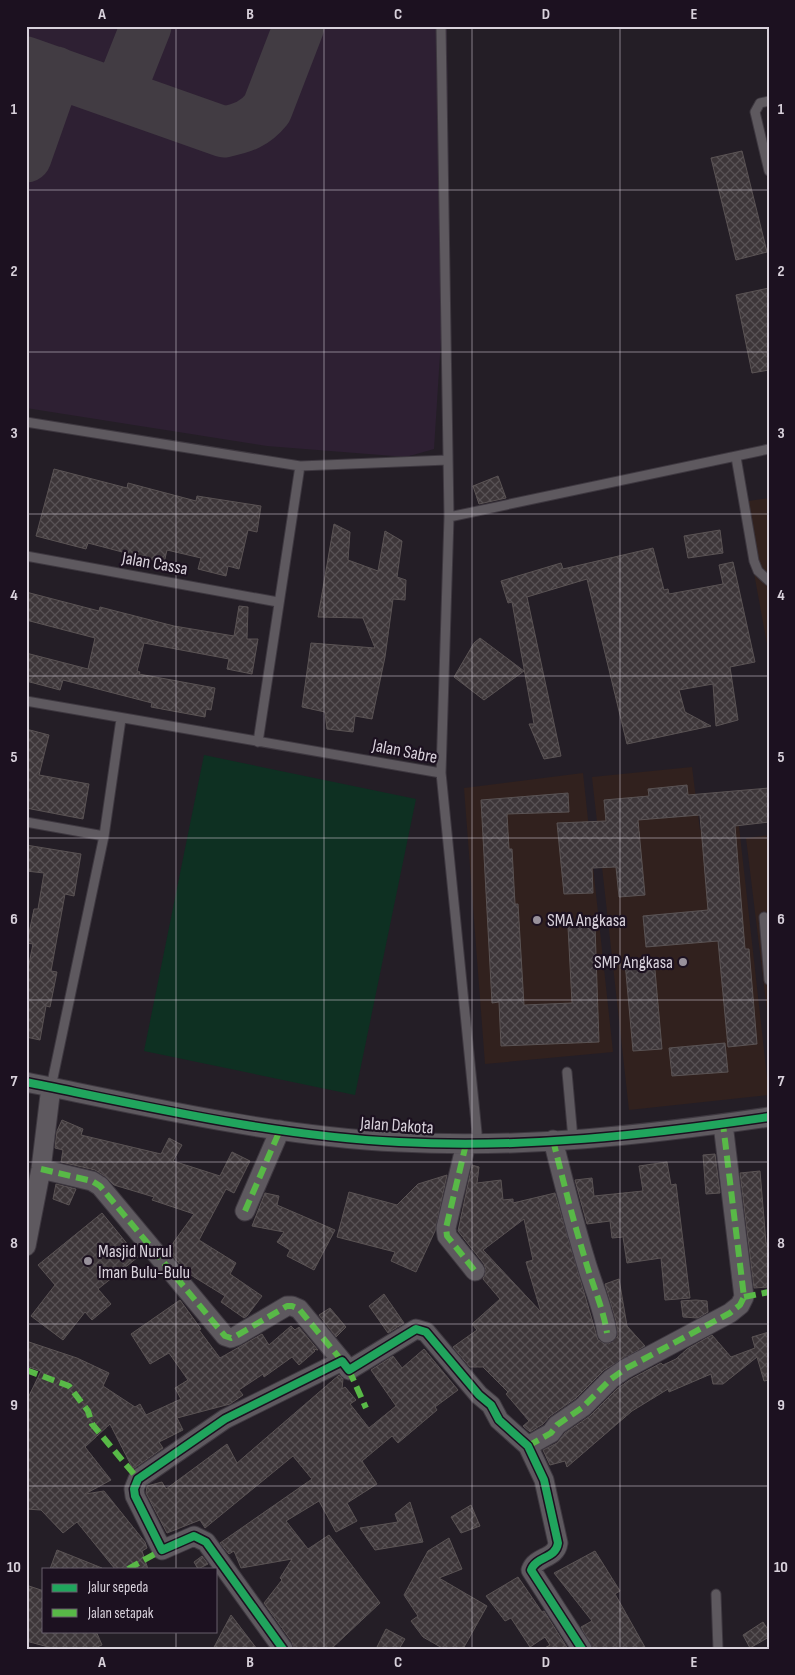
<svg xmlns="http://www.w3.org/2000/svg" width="795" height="1675" viewBox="0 0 795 1675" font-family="'Sofia Sans Condensed',sans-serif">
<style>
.built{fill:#2e2033}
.education{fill:#31211e}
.grass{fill:#0e3022}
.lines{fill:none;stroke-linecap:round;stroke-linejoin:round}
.taxiway{stroke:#423c43;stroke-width:51}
.building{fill:url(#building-cross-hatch);stroke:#5a5354;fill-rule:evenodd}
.service-casing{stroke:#3e3840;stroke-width:11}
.minor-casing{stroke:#3e3840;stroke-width:21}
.service{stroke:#5e595f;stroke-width:9}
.minor{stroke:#5e595f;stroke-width:19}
.quiet{stroke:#58b947;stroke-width:6;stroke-dasharray:12 6;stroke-linecap:butt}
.cycleway-casing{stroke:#1c1120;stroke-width:11}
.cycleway{stroke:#20a55d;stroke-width:8}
.grid{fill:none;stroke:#d8d1db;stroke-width:1;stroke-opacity:0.55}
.poi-dot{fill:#99929c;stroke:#1c1120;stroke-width:2}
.labels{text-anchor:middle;stroke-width:4.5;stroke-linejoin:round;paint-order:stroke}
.street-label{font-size:18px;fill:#d8d1db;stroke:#1c1120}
.poi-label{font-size:18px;fill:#d8d1db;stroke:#1c1120;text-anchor:start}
.neatline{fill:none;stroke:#d8d1db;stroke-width:2}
.grid-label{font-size:16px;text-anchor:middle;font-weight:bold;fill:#d8d1db}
</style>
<defs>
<pattern id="building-cross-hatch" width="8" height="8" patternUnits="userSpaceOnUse" patternTransform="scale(1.25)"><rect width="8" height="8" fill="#3d3639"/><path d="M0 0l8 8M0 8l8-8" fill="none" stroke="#585255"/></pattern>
</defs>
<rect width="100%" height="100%" fill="#241e26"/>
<path class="built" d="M26 26H447L449 213 434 449 406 457 267 446 26 408Z"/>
<path class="education" d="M769 498V655L741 502Z
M692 767 700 830 739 826 769 1095 629 1110 592 777Z
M583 773 613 1052 485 1064 464 788Z
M769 835V1027L746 838Z"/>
<path class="grass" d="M204 755 416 799 355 1095 144 1051Z"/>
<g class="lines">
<path class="taxiway" d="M26 62 224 132C243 128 255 124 267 109L299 26
M119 94 146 26
M26 157 56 72"/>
</g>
<path class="building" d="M742 151 767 252 736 260 711 158Z
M769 288V370L752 373 736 295Z
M54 469 127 488 128 483 196 501 197 496 261 506 257 532 248 530 239 569 228 566 226 576 198 569 201 558 167 550 164 563 88 543 86 549 36 536Z
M498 476 506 498 479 504 473 486Z
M334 524 350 532 348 560 378 571 385 531 402 541 397 577 406 580 405 600 393 599 385 657 372 719 355 716 353 732 327 729 325 712 302 707 311 643 375 648 363 618 318 617Z
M720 530 723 553 688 558 684 536Z
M653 548 664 590 668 589 669 594 723 584 719 565 733 562 755 662 730 667 738 720 716 726 713 684 679 690 685 712 711 726 627 744 587 579 527 597 561 756 544 759 529 724H534L512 602 508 603 501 581 561 563 563 569Z
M26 592 99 611 100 607 174 626 234 636 239 606 248 607 247 639H258L252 674 227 669 229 659 144 643 137 671 140 672 139 674 215 688 211 710 206 709 205 717 151 707 152 703 63 680 60 690 26 681V653L88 669 95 638 26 620Z
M480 638 524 671 484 700 454 677 474 643Z
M26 729 49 735 39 775 89 784 83 819 26 808Z
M687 785 688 795 769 788V822L735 826 745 949H749L757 1044 728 1047 718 941 646 947 643 916 708 910 700 815 638 820 645 895 619 897 616 867 592 868 593 893 564 894 557 823 606 821 604 800 649 796 648 789Z
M568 793 569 812 507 814 509 849H512L515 904H518L524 1005 572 1003 568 927 595 926 599 1042 501 1046 499 1002 492 1003 481 800Z
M26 845 81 854 74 896 65 894 51 971 57 972 50 1007 46 1006 40 1040 26 1037V979L33 944 27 943 34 909H38L44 873 26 871Z
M654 959 662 1049 633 1051 625 962Z
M725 1043 728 1072 672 1076 669 1048Z
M62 1120 83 1129 81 1135 161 1154 169 1138 182 1145 173 1161 220 1176 232 1152 250 1161 234 1193 226 1189 199 1240 236 1263 230 1274 262 1296 247 1316 244 1318 221 1302 225 1296 186 1272 168 1250 194 1214 152 1200 154 1197 114 1185 106 1177 95 1170 61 1162 63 1150 55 1148 57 1131Z
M715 1154 720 1193 706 1194 703 1155Z
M667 1162 671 1185 676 1184 690 1298 665 1300 661 1258 627 1263 623 1237 612 1238 610 1221 587 1224 575 1180 592 1178 594 1196 643 1191 639 1166Z
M472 1165 479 1167 477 1183 501 1180 503 1200 513 1199V1203L555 1193 598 1340 609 1344 618 1336 616 1321 605 1284 619 1279 627 1326 645 1346 604 1370 576 1398 550 1416 543 1424 530 1432 523 1426 529 1421 506 1394 508 1392 483 1367H470L453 1347 477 1330 472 1324 500 1299 483 1279 486 1270 484 1264 458 1231ZM524 1219 533 1260 526 1262 541 1312 483 1250Z
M760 1171 766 1243H769V1287L754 1288 740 1173Z
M447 1175 435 1231 416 1272 391 1261 395 1252 337 1237 349 1192 397 1205 418 1184Z
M56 1184 76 1189 69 1205 53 1199Z
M265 1193 279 1196 277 1205 335 1230 314 1270 287 1256 290 1250 277 1242 284 1232 252 1226Z
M102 1213 138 1257 98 1289 111 1304 92 1320 85 1312 63 1340 31 1316 55 1285 38 1265Z
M384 1294 404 1323 388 1333 369 1306Z
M180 1300 201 1329 199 1330 220 1358 262 1334 269 1345 291 1326 295 1330 299 1327 318 1350 313 1349 315 1351 299 1365 292 1357 264 1377 263 1374 239 1390 243 1395 230 1404 177 1418 183 1430 159 1442 163 1448 133 1469 110 1424 85 1447 111 1480 85 1494 104 1491 145 1542 147 1548 142 1551 148 1569H115L77 1522 63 1533 41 1510 26 1509V1402L41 1371 26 1366V1341L77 1358 109 1373 103 1386 135 1407 140 1404 146 1415 181 1399 175 1388 188 1380 169 1353 150 1364 131 1334Z
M696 1300 707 1301 708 1312 698 1318 683 1317 681 1301Z
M330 1308 346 1327 336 1337 319 1315Z
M769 1332V1380L764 1381 757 1357 723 1384H713L711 1374 669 1392 668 1389 632 1411 567 1467 565 1461 550 1465 543 1450 557 1443 565 1433 590 1416 618 1388 631 1379 661 1363 663 1365 676 1359 687 1349 712 1335 731 1357 755 1348 752 1337Z
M424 1349 458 1390 435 1407 437 1410 398 1443 392 1436 362 1461 377 1484 347 1503 357 1521 336 1532 319 1501 286 1521 308 1549 329 1535 380 1603 331 1649H294L292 1642 264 1603 282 1580 280 1578 292 1559 241 1568 234 1551 229 1554 220 1543 312 1479 293 1456 205 1528 200 1520 167 1533 146 1493 147 1486 162 1482 166 1489 227 1444 237 1463 339 1375 343 1379 342 1389 345 1387 356 1400 350 1404 369 1428 396 1406 371 1370 393 1356 402 1368Z
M410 1502 423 1542 375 1550 360 1528 398 1522 395 1514Z
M471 1505 480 1526 461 1533 451 1517Z
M449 1538 462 1569 439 1578 487 1606 463 1649H444L423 1637 411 1621 418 1616 404 1595 428 1551Z
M57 1550 102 1568V1569H50Z
M595 1551 620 1591 615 1594 646 1649H593L581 1627 592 1621 554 1573Z
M202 1556 208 1564 198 1569 194 1562Z
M518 1577 542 1612 544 1611 568 1649H543L550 1645 545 1637 530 1647 511 1618 505 1621 486 1596Z
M26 1585 44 1591V1631H96L102 1645 92 1649H56L26 1641Z
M231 1615 257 1649H213Z
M763 1622 769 1631V1637L750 1648 743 1635Z
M386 1629 405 1639 399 1649H376Z"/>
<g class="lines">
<g class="service-casing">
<path id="service" d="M441 26 449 517 441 773 478 1143
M769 101 760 103 755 112 769 171
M26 422 300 466 447 460
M736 457 754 561 758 571 769 581
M449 517 769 449
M26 556 278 602
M26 701 441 773
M258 742 300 466
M26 822 104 836
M764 917 769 980
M567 1072 573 1139
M51 1087 104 836 121 719
M716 1594 718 1649"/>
</g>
<g class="minor-casing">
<path id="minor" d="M26 1082C149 1107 274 1136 399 1142 522 1149 647 1135 769 1117
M553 1140C563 1180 573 1220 585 1259 592 1284 603 1307 607 1333
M466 1144 446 1228 447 1236 475 1271
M41 1169 92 1181 100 1186 225 1336 231 1338 236 1336 287 1306H292L299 1309 342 1361
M245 1211 280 1130
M26 1246 41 1169 51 1087
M528 1446 551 1433 557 1425 583 1407 611 1379 625 1369 730 1313 740 1305 744 1297 723 1124
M283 1649 206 1542 194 1536 162 1550 135 1496 134 1489 138 1479 225 1419 342 1361 349 1370 416 1329 426 1332 479 1395 491 1405 499 1420 528 1446 544 1480 558 1543C556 1559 536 1556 531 1570L582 1649"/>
</g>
<use href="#service" class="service"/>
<use href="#minor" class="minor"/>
<path class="quiet" d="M553 1140C563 1180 573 1220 585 1259 592 1284 603 1307 607 1333
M466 1144 446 1228 447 1236 475 1271
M41 1169 92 1181 100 1186 225 1336 231 1338 236 1336 287 1306H292L299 1309 342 1361
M245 1211 280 1130
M744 1297 769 1292
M26 1370 69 1386 88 1411 92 1424 138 1479
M349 1370 366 1408
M528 1446 551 1433 557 1425 583 1407 611 1379 625 1369 730 1313 740 1305 744 1297 723 1124
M128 1569 162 1550"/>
<g class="cycleway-casing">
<path id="cycleway" d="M26 1082C149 1107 274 1136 399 1142 522 1149 647 1135 769 1117
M283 1649 206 1542 194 1536 162 1550 135 1496 134 1489 138 1479 225 1419 342 1361 349 1370 416 1329 426 1332 479 1395 491 1405 499 1420 528 1446 544 1480 558 1543C556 1559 536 1556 531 1570L582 1649"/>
</g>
<use href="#cycleway" class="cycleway"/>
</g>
<path class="grid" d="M176 26V1569M324 26V1649M472 26V1649M620 26V1649M26 190H769M26 352H769M26 514H769M26 676H769M26 838H769M26 1000H769M26 1162H769M26 1324H769M26 1486H769M176 1631V1649"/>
<g class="poi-dot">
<circle cx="537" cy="920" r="5"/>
<circle cx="683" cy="962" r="5"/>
<circle cx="88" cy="1261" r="5"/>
</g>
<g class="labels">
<g class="street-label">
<text transform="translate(155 563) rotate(10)" y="6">Jalan Cassa</text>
<text transform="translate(405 751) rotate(11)" y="6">Jalan Sabre</text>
<text transform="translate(397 1125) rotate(4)" y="6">Jalan Dakota</text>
</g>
<g class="poi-label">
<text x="547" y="926">SMA Angkasa</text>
<text x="673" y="968" text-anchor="end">SMP Angkasa</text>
<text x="98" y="1257">Masjid Nurul<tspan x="98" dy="21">Iman Bulu-Bulu</tspan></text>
</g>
</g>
<rect width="795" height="1675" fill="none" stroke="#1c1120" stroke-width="55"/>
<rect x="42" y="1568" width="175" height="65" fill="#1c1120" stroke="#675e6b"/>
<rect x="52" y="1584" width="25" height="8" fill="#20a55d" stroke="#675e6b"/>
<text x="88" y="1592" font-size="15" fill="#d8d1db">Jalur sepeda</text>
<rect x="52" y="1609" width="25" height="8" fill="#58b947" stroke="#675e6b"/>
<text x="88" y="1618" font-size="15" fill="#d8d1db">Jalan setapak</text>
<rect x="28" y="28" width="740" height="1620" class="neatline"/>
<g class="grid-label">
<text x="102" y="19">A</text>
<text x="250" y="19">B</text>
<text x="398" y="19">C</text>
<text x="546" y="19">D</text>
<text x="694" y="19">E</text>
<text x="14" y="114">1</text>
<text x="781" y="114">1</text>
<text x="14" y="276">2</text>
<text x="781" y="276">2</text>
<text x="14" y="438">3</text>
<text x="781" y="438">3</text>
<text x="14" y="600">4</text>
<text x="781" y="600">4</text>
<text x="14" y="762">5</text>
<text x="781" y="762">5</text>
<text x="14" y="924">6</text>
<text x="781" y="924">6</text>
<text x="14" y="1086">7</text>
<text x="781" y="1086">7</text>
<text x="14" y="1248">8</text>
<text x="781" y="1248">8</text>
<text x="14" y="1410">9</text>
<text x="781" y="1410">9</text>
<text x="14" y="1572">10</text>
<text x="781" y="1572">10</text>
<text x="102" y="1667">A</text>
<text x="250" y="1667">B</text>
<text x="398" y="1667">C</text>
<text x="546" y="1667">D</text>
<text x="694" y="1667">E</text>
</g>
</svg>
